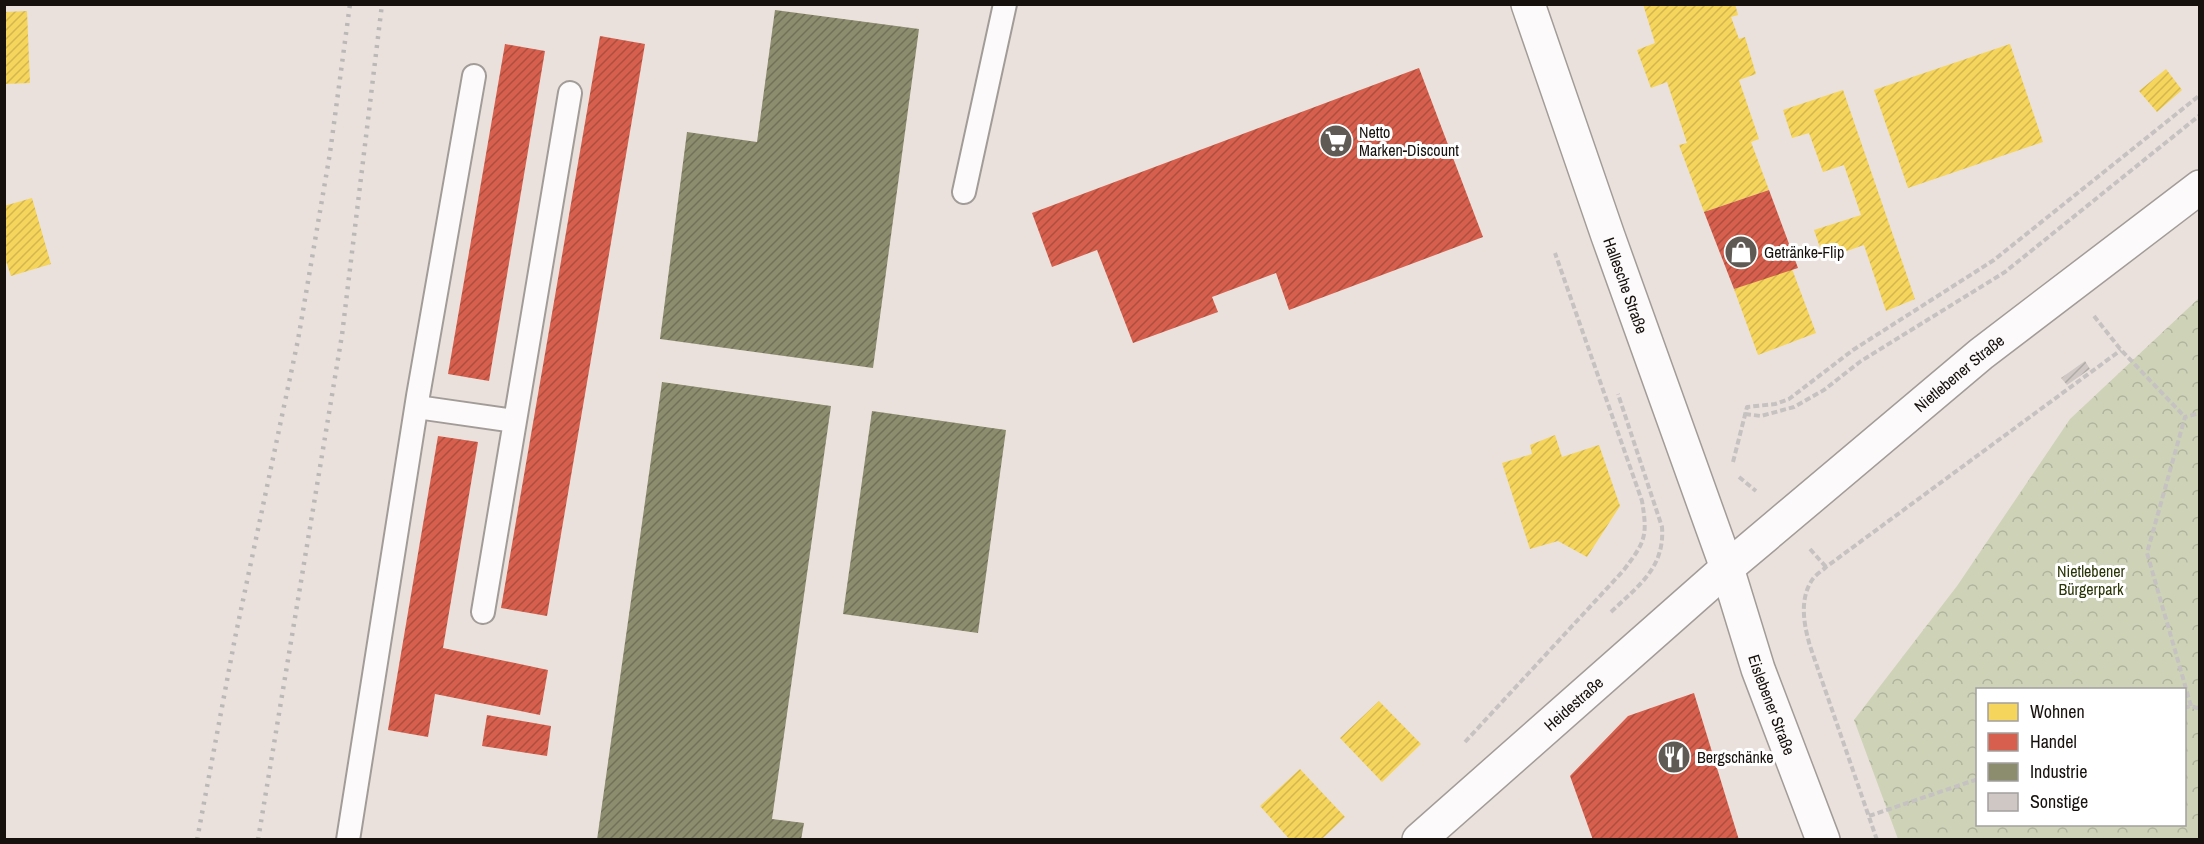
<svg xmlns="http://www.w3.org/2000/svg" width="2204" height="844" viewBox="0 0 2204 844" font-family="'Archivo Narrow',sans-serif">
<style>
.park{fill:url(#park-crowns);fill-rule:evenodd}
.homes{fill:url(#homes-hatch)}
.shops{fill:url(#shops-hatch)}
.industry{fill:url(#industry-hatch)}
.building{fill:url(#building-hatch)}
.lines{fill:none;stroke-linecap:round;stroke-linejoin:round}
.service-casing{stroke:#a29c98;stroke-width:26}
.tertiary-casing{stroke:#a29c98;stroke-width:36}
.secondary-casing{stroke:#a29c98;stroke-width:36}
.path{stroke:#c5c2c1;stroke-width:4;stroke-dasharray:6 3;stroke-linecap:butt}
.service{stroke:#fcfafa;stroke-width:22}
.tertiary{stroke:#fcfafa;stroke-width:33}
.secondary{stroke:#fcfafa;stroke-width:33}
.rail{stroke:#bbb9b8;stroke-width:4.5;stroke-dasharray:3 6;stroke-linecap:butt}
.labels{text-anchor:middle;stroke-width:6;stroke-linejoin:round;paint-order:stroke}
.poi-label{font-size:16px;fill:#16110d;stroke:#fff;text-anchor:start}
.street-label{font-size:16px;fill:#16110d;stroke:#fff}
.park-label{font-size:16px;fill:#293404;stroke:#fff}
</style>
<defs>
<pattern id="park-crowns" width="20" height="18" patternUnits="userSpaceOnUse" patternTransform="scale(1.5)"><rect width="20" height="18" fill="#ced3b8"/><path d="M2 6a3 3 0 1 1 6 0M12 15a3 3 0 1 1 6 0" fill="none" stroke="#b0b49d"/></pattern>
<pattern id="homes-hatch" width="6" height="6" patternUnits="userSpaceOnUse" patternTransform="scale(1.5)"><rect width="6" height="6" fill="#f6d55c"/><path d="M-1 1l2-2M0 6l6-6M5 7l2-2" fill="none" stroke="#d2b64f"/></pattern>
<pattern id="shops-hatch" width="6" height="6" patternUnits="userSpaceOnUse" patternTransform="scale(1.5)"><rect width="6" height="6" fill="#d6604d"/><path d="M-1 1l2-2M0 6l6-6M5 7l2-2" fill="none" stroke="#ad4e3e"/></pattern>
<pattern id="industry-hatch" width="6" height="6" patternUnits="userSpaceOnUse" patternTransform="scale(1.5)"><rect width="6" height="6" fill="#8c8c6e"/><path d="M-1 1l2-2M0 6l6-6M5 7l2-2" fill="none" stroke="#717159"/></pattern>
<pattern id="building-hatch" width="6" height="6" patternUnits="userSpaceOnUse" patternTransform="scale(1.5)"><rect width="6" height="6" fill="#cec7c4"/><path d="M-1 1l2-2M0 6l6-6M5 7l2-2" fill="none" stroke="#b0aaa7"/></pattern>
</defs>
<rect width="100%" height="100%" fill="#eae1dc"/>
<path class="park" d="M2199 298V839H1898L1854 720 1957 586 2070 419ZM1978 690H2184V824H1978Z"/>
<path class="homes" d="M1643 4H1735L1738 15 1731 17 1739 39 1745 37 1756 74 1739 80 1759 139 1751 142 1769 190 1704 212 1679 145 1687 143 1667 82 1651 88 1637 50 1655 43Z
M27 11 30 83 4 84V12Z
M2010 44 2043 142 1908 188 1874 90Z
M2166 69 2182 90 2157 112 2139 91Z
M1843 90 1915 299 1886 311 1864 245 1824 259 1814 230 1861 215 1844 165 1823 172 1809 133 1792 138 1783 110Z
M32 198 51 264 11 276 4 255V206Z
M1792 269 1816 333 1758 355 1734 289Z
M1555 435 1562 457 1599 445 1620 506 1587 557 1558 541 1530 549 1502 463 1532 454 1530 445Z
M1379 701 1421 744 1382 782 1340 738Z
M1300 769 1345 817 1321 840H1290L1260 806Z"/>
<path class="shops" d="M600 36 645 44 547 616 501 608Z
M505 44 545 51 489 381 448 374Z
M1419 68 1483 237 1289 310 1276 273 1212 297 1218 312 1133 343 1097 250 1052 267 1032 213Z
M1769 190 1798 268 1734 289 1704 212Z
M438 436 478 442 443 648 548 670 540 715 435 694 428 737 388 730Z
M1694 693 1739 840H1593L1570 776 1628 716Z
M487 715 551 726 547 756 482 746Z"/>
<path class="industry" d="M775 10 919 29 873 368 660 339 687 132 757 142Z
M662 382 831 406 772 819 804 823 801 840H597Z
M872 411 1006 430 978 633 843 614Z"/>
<path class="building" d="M2085 361 2090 369 2067 385 2061 378Z"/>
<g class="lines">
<g class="service-casing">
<path id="service" d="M964 192 1005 4
M417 407 514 421
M483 612 570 93
M348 840 418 396 474 76"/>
</g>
<g class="tertiary-casing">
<g id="tertiary">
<path id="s1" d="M1528 4 1608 236 1727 568 1758 669 1823 840"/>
</g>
</g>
<g class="secondary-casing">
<g id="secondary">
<path id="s2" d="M1419 840 1727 568 1981 354 2200 187"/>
</g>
</g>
<path class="path" d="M2094 316 2121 350 2185 417
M1745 414 1761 416 1794 407 1824 390 1861 361 2005 272 2200 115
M1733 462 1747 407 1775 404 1789 399 1853 350 1994 260 2200 95
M1739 477 1756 491
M1810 549 1826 567
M1611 612C1638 586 1665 568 1662 527L1618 394
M2191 706 2147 553 2185 417 2200 413
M2184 708 2191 706 2200 709
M1465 742 1623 571C1645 542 1648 537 1642 501L1555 253
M1869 816 1978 779
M1877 840 1810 646C1804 625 1799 600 1812 580 1815 575 1822 571 1826 567L2121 350"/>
<use href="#service" class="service"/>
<use href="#tertiary" class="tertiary"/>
<use href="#secondary" class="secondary"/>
<path class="rail" d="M197 840 235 638 298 340 330 153 350 4
M258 840 342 335 382 4"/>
</g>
<defs>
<g id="supermarket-disc" transform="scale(1.725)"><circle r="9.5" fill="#605a55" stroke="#fff"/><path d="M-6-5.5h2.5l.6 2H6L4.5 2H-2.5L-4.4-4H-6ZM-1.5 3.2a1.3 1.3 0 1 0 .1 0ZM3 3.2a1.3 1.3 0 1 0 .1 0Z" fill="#fff"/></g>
<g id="shop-disc" transform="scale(1.725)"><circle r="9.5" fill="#605a55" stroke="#fff"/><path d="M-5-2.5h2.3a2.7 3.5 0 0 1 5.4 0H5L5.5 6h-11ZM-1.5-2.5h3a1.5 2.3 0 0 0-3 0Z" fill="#fff"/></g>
<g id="restaurant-disc" transform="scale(1.725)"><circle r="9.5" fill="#605a55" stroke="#fff"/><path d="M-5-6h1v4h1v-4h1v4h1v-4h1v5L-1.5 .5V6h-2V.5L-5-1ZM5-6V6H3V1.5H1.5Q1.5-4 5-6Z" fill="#fff"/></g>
</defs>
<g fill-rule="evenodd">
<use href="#supermarket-disc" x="1336" y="141"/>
<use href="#shop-disc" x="1741" y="252"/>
<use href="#restaurant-disc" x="1674" y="757"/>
</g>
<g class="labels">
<g class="poi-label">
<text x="1359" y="138">Netto<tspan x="1359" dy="18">Marken-Discount</tspan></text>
<text x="1764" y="258">Getränke-Flip</text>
<text x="1697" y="763">Bergschänke</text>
</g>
<g class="street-label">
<text dy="6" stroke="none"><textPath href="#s1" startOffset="298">Hallesche Straße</textPath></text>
<text dy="6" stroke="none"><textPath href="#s2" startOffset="714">Nietlebener Straße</textPath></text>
<text dy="6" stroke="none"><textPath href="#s2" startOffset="206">Heidestraße</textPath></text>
<text dy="6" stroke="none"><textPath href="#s1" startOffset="742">Eislebener Straße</textPath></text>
</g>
<g class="park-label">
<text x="2091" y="577">Nietlebener<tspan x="2091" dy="18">Bürgerpark</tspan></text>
</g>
</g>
<rect width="2204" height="844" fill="none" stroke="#16110d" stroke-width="12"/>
<rect x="1976" y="688" width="210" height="138" fill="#ffffff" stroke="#a2a09e" stroke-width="1.5"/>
<rect x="1988" y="703" width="30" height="18" fill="#f6d55c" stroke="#a2a09e" stroke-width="1.5"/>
<text x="2030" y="718" font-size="18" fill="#16110d">Wohnen</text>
<rect x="1988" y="733" width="30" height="18" fill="#d6604d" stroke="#a2a09e" stroke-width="1.5"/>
<text x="2030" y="748" font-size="18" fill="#16110d">Handel</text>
<rect x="1988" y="763" width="30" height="18" fill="#8c8c6e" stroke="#a2a09e" stroke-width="1.5"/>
<text x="2030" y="778" font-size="18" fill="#16110d">Industrie</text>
<rect x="1988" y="793" width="30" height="18" fill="#cec7c4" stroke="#a2a09e" stroke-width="1.5"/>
<text x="2030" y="808" font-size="18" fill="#16110d">Sonstige</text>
</svg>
